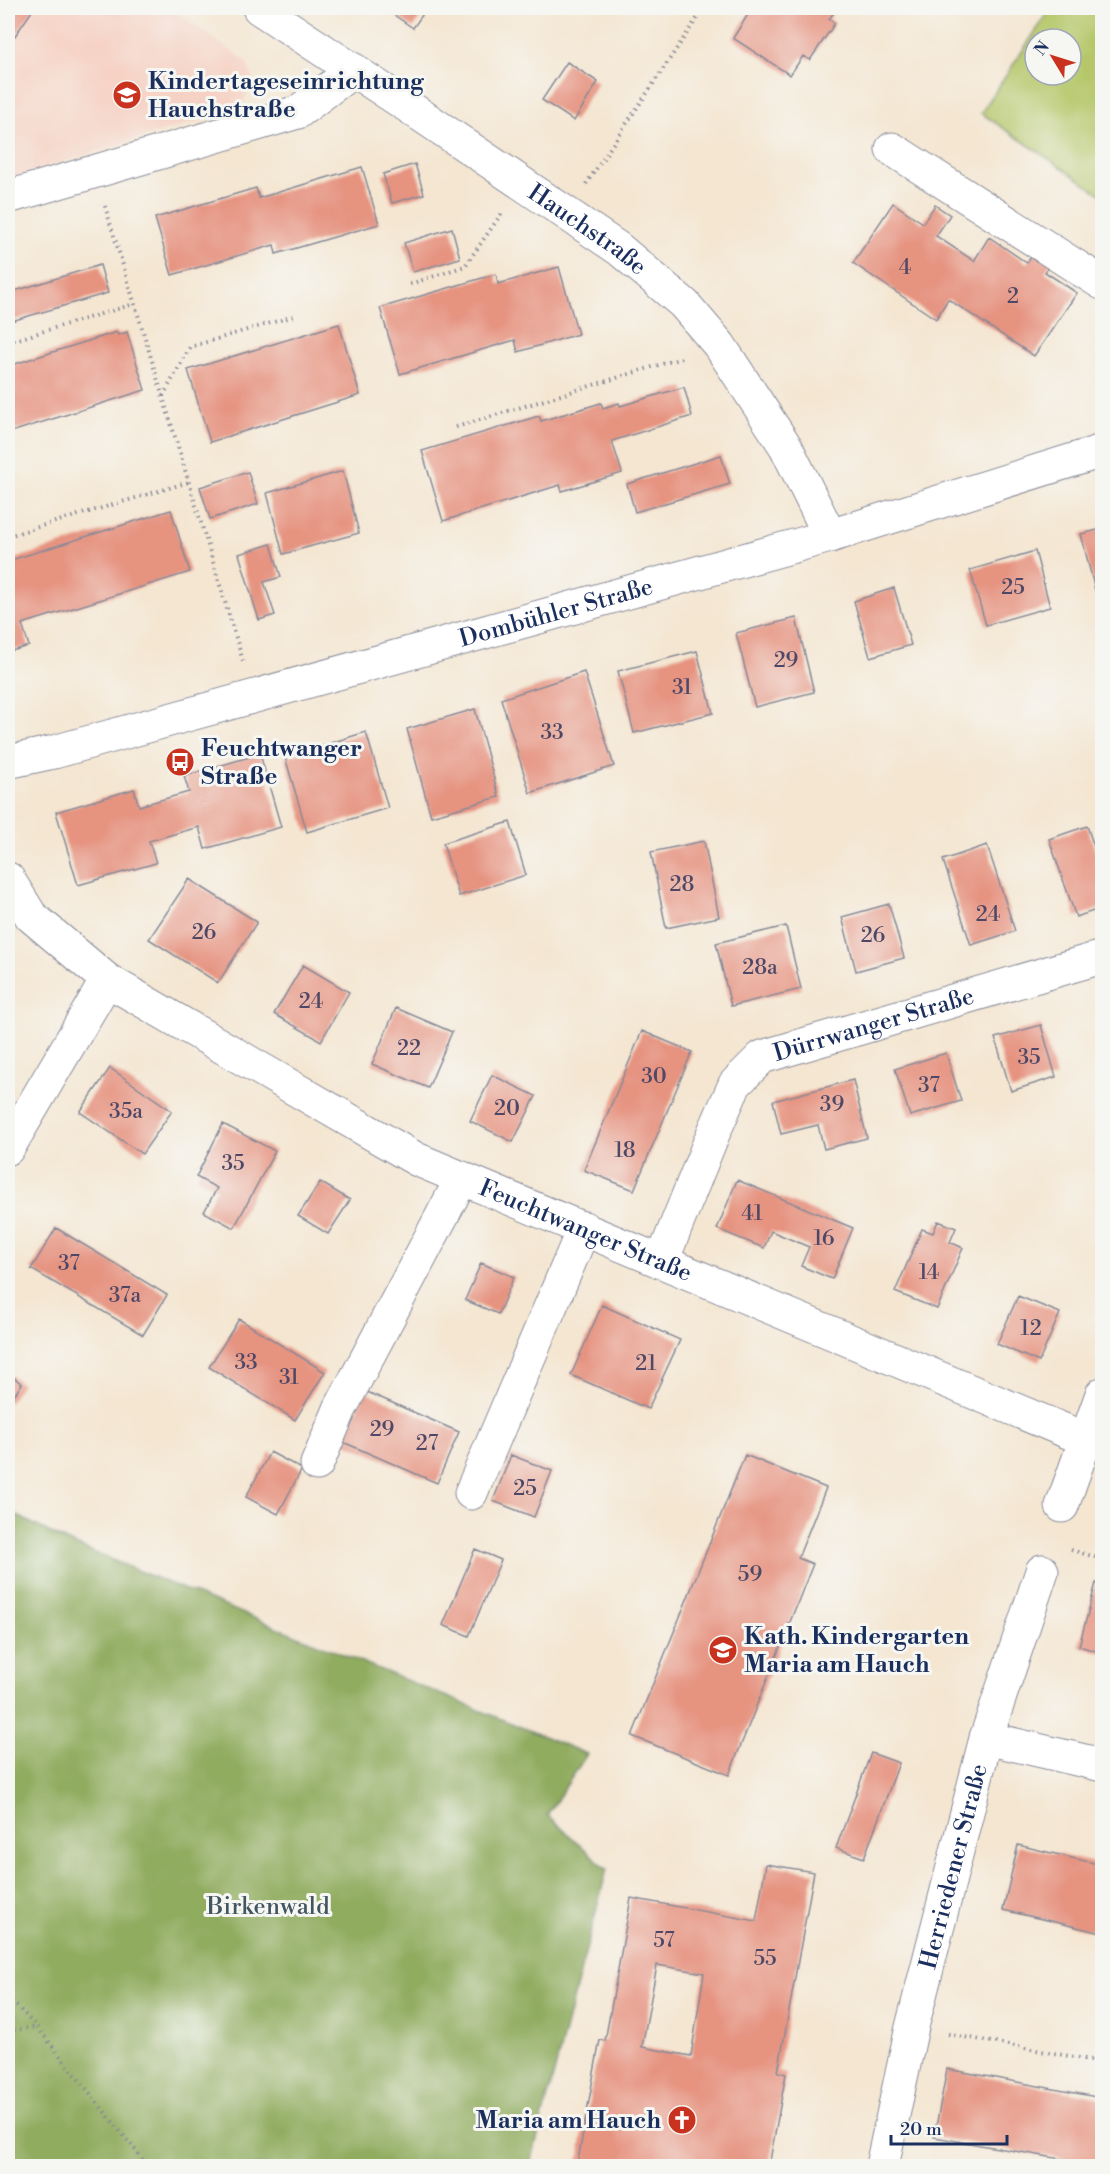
<svg xmlns="http://www.w3.org/2000/svg" width="1110" height="2174" viewBox="0 0 1110 2174" font-family="'Libre Bodoni',serif">
<style>
.built{fill:#f6d2c4}
.green{fill:#b6c76a;stroke:#687b64;stroke-width:1.5;fill-rule:evenodd}
.forest{fill:#90ac5e;stroke:#566e5e;stroke-width:1.5}
.building{fill:#e69380;fill-rule:evenodd}
.lines{fill:none;stroke-linecap:round;stroke-linejoin:round}
.minor-casing{stroke:#888a98;stroke-width:35}
.path{stroke:#888a98;stroke-width:4;stroke-dasharray:1.5 4.5;stroke-linecap:butt}
.minor{stroke:#fff;stroke-width:33}
.labels{text-anchor:middle;stroke-width:6;stroke-linejoin:round;paint-order:stroke}
.number-label{font-size:21px;fill:#4e4866}
.poi-label{font-size:24px;font-weight:bold;fill:#1b2f5e;stroke:#f6f6f2;text-anchor:start}
.street-label{font-size:24px;fill:#1b2f5e;stroke:#f6f6f2}
.park-label{font-size:24px;fill:#425561;stroke:#f6f6f2}
</style>
<rect width="100%" height="100%" fill="#f6f6f2"/>
<filter id="ink" filterUnits="userSpaceOnUse"><feTurbulence type="fractalNoise" baseFrequency=".0167" numOctaves="2"/><feDisplacementMap in="SourceGraphic" scale="12" xChannelSelector="R" yChannelSelector="G"/><feConvolveMatrix kernelMatrix="1 2 1 2 8 2 1 2 1" color-interpolation-filters="sRGB"/></filter>
<filter id="wash" filterUnits="userSpaceOnUse"><feTurbulence type="fractalNoise" baseFrequency=".008" numOctaves="4" result="noise"/><feDisplacementMap in="SourceGraphic" scale="24" xChannelSelector="R" yChannelSelector="G"/><feGaussianBlur stdDeviation="1.35" result="paint"/><feColorMatrix in="noise" values="0 0 0 0 0 0 0 0 0 0 0 0 0 0 0 0 0 1.4 0 .05"/><feComposite in="paint" operator="in"/></filter>
<g filter="url(#wash)">
<rect width="100%" height="100%" fill="#f4e6d1"/>
<path class="built" d="M8 8H170L246 61 254 82 239 108 8 179Z"/>
<path class="green" d="M1051 8H1102V195L981 113ZM1035 39H1071V75H1035Z"/>
<path class="forest" d="M8 1511 68 1542 587 1754 547 1815 607 1869 530 2166H8Z"/>
<g id="blocks">
<path class="building" d="M8 8H34L8 46Z
M384 8H427L413 28Z
M752 8H837L829 19 835 23 810 60 803 56 790 75 733 38Z
M567 62 598 82 574 121 542 100Z
M415 164 424 194 392 203 383 174Z
M362 167 379 224 276 254 274 245 172 275 155 218 256 188 259 198Z
M893 203 923 223 935 205 950 215 936 236 974 261 989 237 1027 263 1040 244 1056 255 1045 272 1077 293 1034 356 948 299 936 319 853 263Z
M452 228 460 258 413 272 404 243Z
M100 265 108 293 8 322V293Z
M559 267 578 334 518 352 515 340 400 374 380 308 496 274 498 284Z
M339 324 360 395 210 442 188 370Z
M117 332 118 335 127 332 145 390 8 433V366Z
M684 387 692 416 612 441 622 473 562 491 560 485 443 521 422 451 539 416 541 421 601 403 603 408 619 403 620 406Z
M721 455 730 484 635 512 627 484Z
M343 471 359 533 283 554 267 493Z
M248 472 258 504 210 519 200 487Z
M171 510 190 572 22 624 29 646 8 652V561Z
M1102 529V592L1096 594 1081 534Z
M271 544 281 577 264 582 275 615 259 620 239 554Z
M1035 551 1050 607 986 625 970 570Z
M894 588 911 645 870 657 854 601Z
M796 618 814 692 755 707 736 633Z
M697 651 713 713 634 733 618 671Z
M584 672 614 766 530 793 501 699Z
M475 709 499 797 431 816 407 729Z
M366 732 388 808 307 832 285 757Z
M260 754 281 827 205 849 199 827 149 841 156 863 78 885 56 812 134 789 139 806 189 792 184 776Z
M510 822 526 875 459 896 443 843Z
M1087 826 1102 870V908L1076 917 1049 839Z
M704 841 719 917 666 928 651 852Z
M987 845 1015 931 971 945 943 860Z
M189 879 257 922 218 983 149 939Z
M889 904 904 958 856 971 842 917Z
M786 926 801 989 731 1006 716 943Z
M303 965 349 992 321 1041 274 1014Z
M396 1008 452 1032 428 1088 372 1064Z
M1041 1025 1056 1077 1011 1091 995 1038Z
M642 1031 692 1052 634 1190 584 1170Z
M946 1053 961 1101 910 1116 895 1069Z
M110 1068 172 1111 142 1154 80 1112Z
M492 1075 536 1096 513 1142 470 1121Z
M853 1080 867 1138 824 1149 818 1125 781 1134 773 1101Z
M223 1124 275 1151 234 1228 204 1212 217 1188 196 1177Z
M737 1180 853 1228 832 1279 801 1266 809 1247 771 1231 764 1248 717 1229Z
M320 1182 350 1200 328 1234 298 1216Z
M938 1221 956 1228 950 1242 963 1248 937 1309 895 1292 922 1229 933 1233Z
M56 1228 167 1295 143 1335 31 1269Z
M481 1263 514 1277 498 1314 465 1300Z
M1018 1296 1060 1313 1039 1362 997 1344Z
M602 1305 680 1340 648 1409 571 1375Z
M239 1319 325 1372 295 1420 209 1367Z
M8 1373 22 1384 8 1404Z
M365 1391 459 1432 437 1483 343 1442Z
M270 1452 302 1469 278 1514 246 1497Z
M511 1455 552 1471 534 1517 493 1501Z
M745 1455 826 1488 798 1558 813 1564 729 1775 632 1736Z
M475 1549 501 1560 469 1636 443 1625Z
M1096 1583 1102 1585V1653L1079 1646Z
M871 1753 899 1763 864 1858 836 1848Z
M1018 1845 1102 1865V1933L1003 1910Z
M766 1864 814 1872 778 2072 786 2074 769 2166H577L600 2040 605 2041 631 1898 756 1921ZM657 1965 704 1973 691 2056 642 2047Z
M947 2069 1102 2098V2166L934 2137Z"/>
</g>
</g>
<g filter="url(#ink)">
<use href="#blocks" fill-opacity="0" stroke="#888a98" stroke-width="1.5"/>
<g class="lines">
<g class="minor-casing">
<g id="minor">
<path id="s1" d="M259 8 406 105 619 249 684 304 720 346 786 447 830 536"/>
<path d="M892 149 1102 283"/>
<path d="M8 197 298 112 354 70"/>
<path id="s2" d="M8 762 54 752 830 536 1102 451"/>
<path id="s3" d="M8 879 31 916 107 980 416 1159 1085 1439"/>
<path d="M8 1148 107 980"/>
<path id="s4" d="M662 1261 713 1134 735 1084 762 1057 1102 957"/>
<path d="M317 1464 340 1409 462 1178"/>
<path d="M471 1493 584 1228"/>
<path d="M1062 1506 1102 1394"/>
<path d="M986 1738 1102 1765"/>
<path id="s5" d="M882 2166 912 2027 986 1738 1042 1571"/>
</g>
</g>
<path class="path" d="M586 184 704 8
M105 206 243 661
M410 284 465 266 502 213
M8 342 134 304
M163 396 190 347 294 316
M456 427 682 358
M8 536 189 482
M1071 1550 1102 1559
M8 1997 37 2027 148 2166
M8 2031 37 2027
M948 2034 1102 2062"/>
<use href="#minor" class="minor"/>
</g>
</g>
<defs>
<g id="school-disc" transform="scale(1.5)"><circle r="9.5" fill="#c8321e" stroke="#f6f6f2"/><path d="M0-5L7-2L0 1L-7-2ZM-4 1L0 2.5L4 1V4Q0 6-4 4Z" fill="#fff"/></g>
<g id="bus-disc" transform="scale(1.5)"><circle r="9.5" fill="#c8321e" stroke="#f6f6f2"/><path d="M-5-6H5V4H4V6H2V4H-2V6H-4V4H-5ZM-3.5-4V0h7V-4ZM-3.5 1.2v1.5H-2V1.2ZM2 1.2v1.5H3.5V1.2Z" fill="#fff"/></g>
<g id="church-disc" transform="scale(1.5)"><circle r="9.5" fill="#c8321e" stroke="#f6f6f2"/><path d="M-1.2-6h2.4v3.5h3.3v2.4h-3.3V6h-2.4V-.1h-3.3v-2.4h3.3Z" fill="#fff"/></g>
</defs>
<g fill-rule="evenodd">
<use href="#school-disc" x="127" y="95"/>
<use href="#bus-disc" x="180" y="762"/>
<use href="#school-disc" x="723" y="1650"/>
<use href="#church-disc" x="682" y="2120"/>
</g>
<g class="labels">
<g class="number-label">
<text x="905" y="274">4</text>
<text x="1013" y="303">2</text>
<text x="1013" y="594">25</text>
<text x="786" y="667">29</text>
<text x="682" y="694">31</text>
<text x="552" y="739">33</text>
<text x="682" y="891">28</text>
<text x="988" y="921">24</text>
<text x="204" y="939">26</text>
<text x="873" y="942">26</text>
<text x="760" y="974">28a</text>
<text x="311" y="1008">24</text>
<text x="409" y="1055">22</text>
<text x="1029" y="1064">35</text>
<text x="654" y="1083">30</text>
<text x="929" y="1092">37</text>
<text x="832" y="1111">39</text>
<text x="507" y="1115">20</text>
<text x="126" y="1118">35a</text>
<text x="625" y="1157">18</text>
<text x="233" y="1170">35</text>
<text x="752" y="1220">41</text>
<text x="824" y="1245">16</text>
<text x="69" y="1270">37</text>
<text x="929" y="1279">14</text>
<text x="125" y="1302">37a</text>
<text x="1031" y="1335">12</text>
<text x="246" y="1369">33</text>
<text x="646" y="1370">21</text>
<text x="289" y="1384">31</text>
<text x="382" y="1436">29</text>
<text x="427" y="1450">27</text>
<text x="525" y="1495">25</text>
<text x="750" y="1581">59</text>
<text x="664" y="1947">57</text>
<text x="765" y="1965">55</text>
</g>
<g class="poi-label">
<text x="148" y="89">Kindertageseinrichtung<tspan x="148" dy="28">Hauchstraße</tspan></text>
<text x="201" y="756">Feuchtwanger<tspan x="201" dy="28">Straße</tspan></text>
<text x="744" y="1644">Kath. Kindergarten<tspan x="744" dy="28">Maria am Hauch</tspan></text>
<text x="661" y="2128" text-anchor="end">Maria am Hauch</text>
</g>
<g class="street-label">
<text dy="8" stroke="none"><textPath href="#s1" startOffset="396">Hauchstraße</textPath></text>
<text dy="8" stroke="none"><textPath href="#s2" startOffset="568">Dombühler Straße</textPath></text>
<text dy="8" stroke="none"><textPath href="#s4" startOffset="346">Dürrwanger Straße</textPath></text>
<text dy="8" stroke="none"><textPath href="#s3" startOffset="684">Feuchtwanger Straße</textPath></text>
<text dy="8" stroke="none"><textPath href="#s5" startOffset="308">Herriedener Straße</textPath></text>
</g>
<g class="park-label">
<text x="268" y="1914">Birkenwald</text>
</g>
</g>
<rect width="1110" height="2174" fill="none" stroke="#f6f6f2" stroke-width="30"/>
<g transform="translate(1053 57) rotate(308)"><circle r="28" fill="#f6f6f2" stroke="#9ea6b7" stroke-width="1.5"/>
<path d="M0-4.5L10 22L0 15L-10 22Z" fill="#c8321e"/>
<text y="-9" font-size="16" font-weight="bold" text-anchor="middle" fill="#1b2f5e">N</text>
</g>
<path d="M891 2135v9h116v-9" fill="none" stroke="#1b2f5e" stroke-width="3"/>
<text x="900" y="2135" font-size="18" fill="#1b2f5e" stroke="#f6f6f2" stroke-width="4.5" paint-order="stroke">20 m</text>
</svg>
